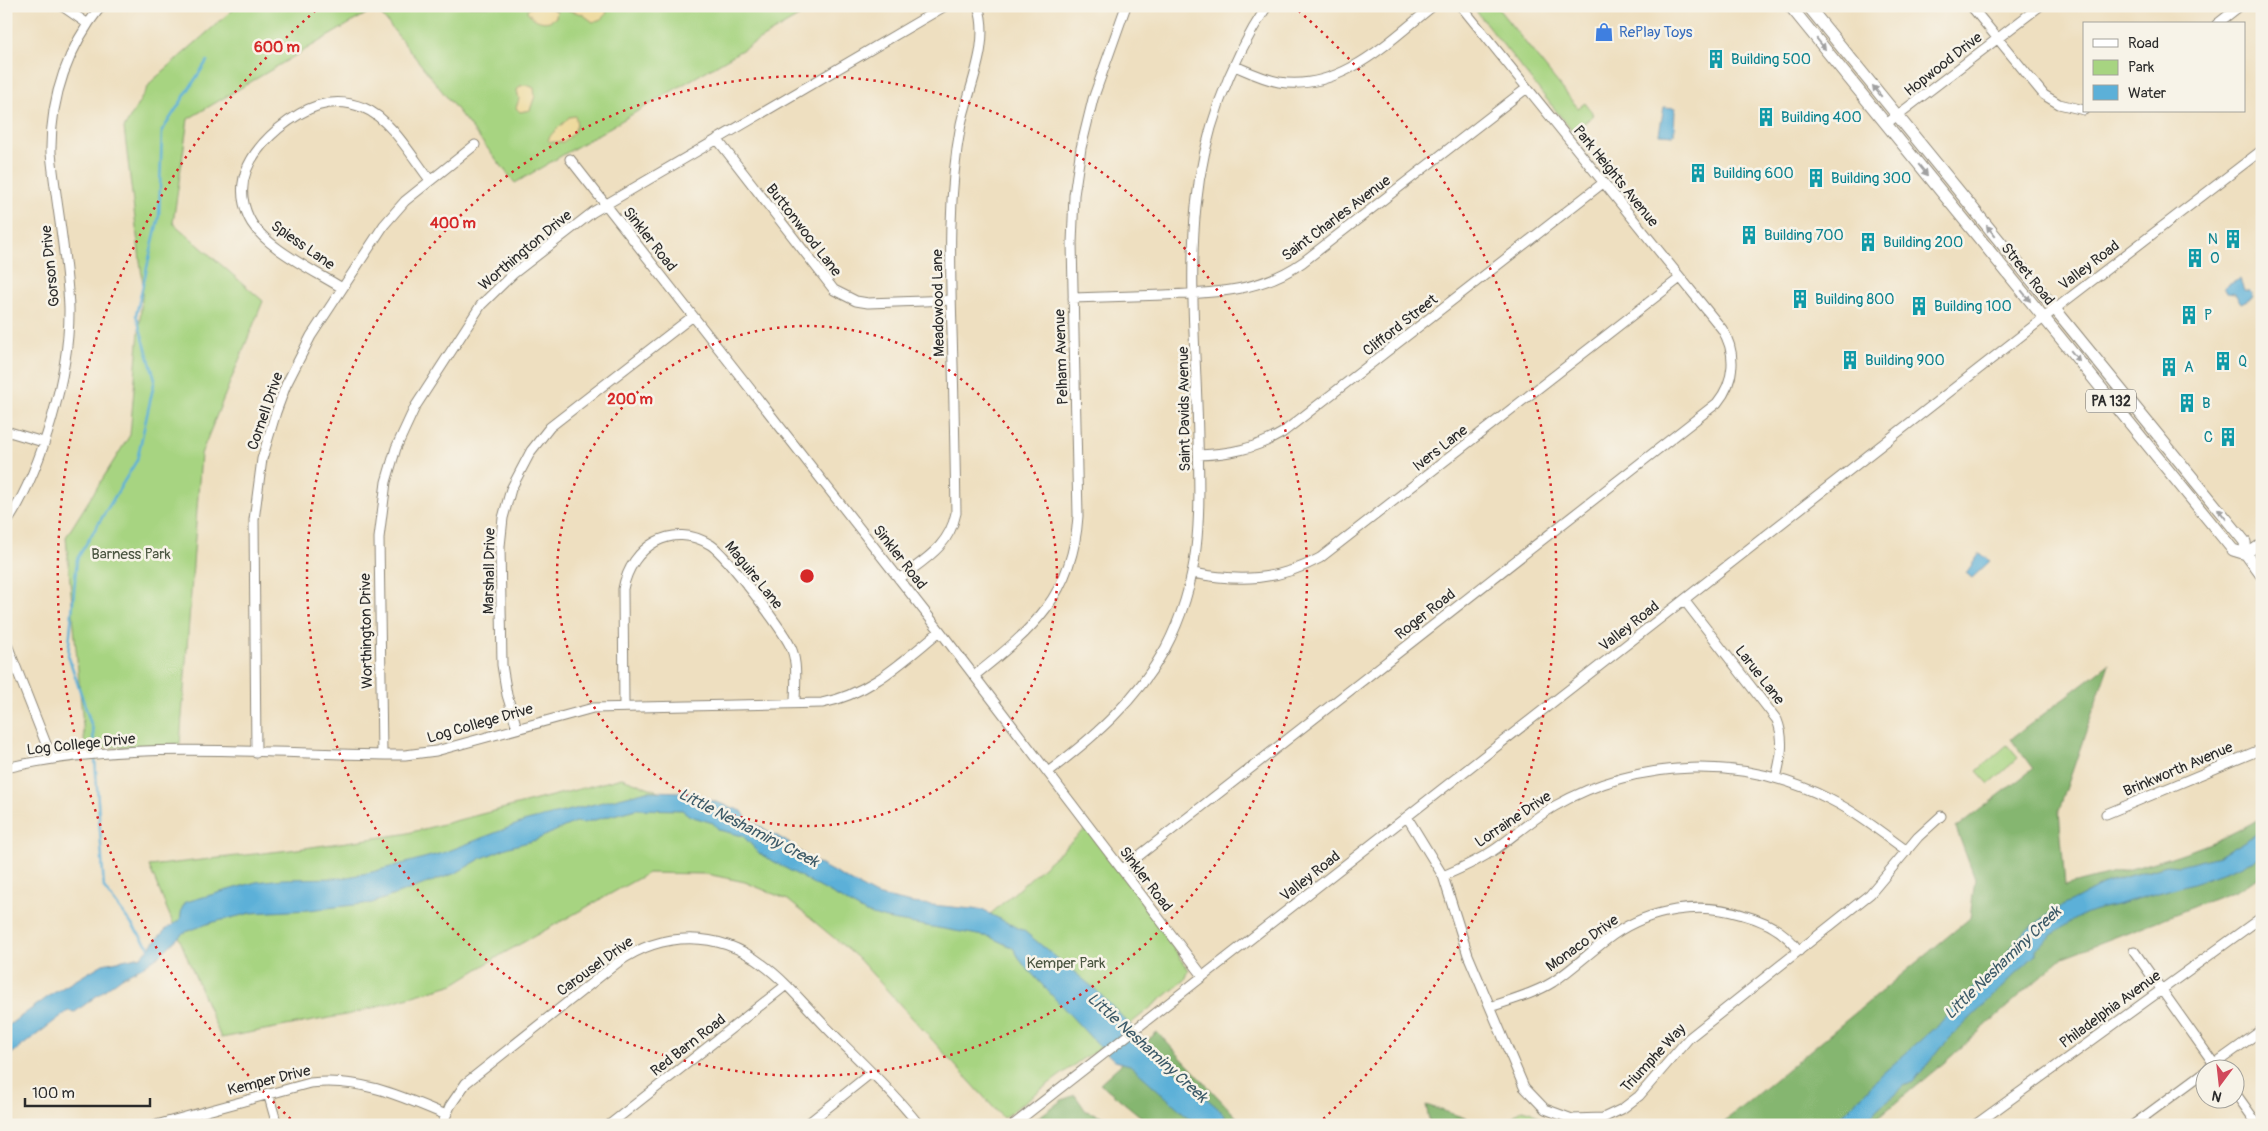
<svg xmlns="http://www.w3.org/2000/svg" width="2268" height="1131" viewBox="0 0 2268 1131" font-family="Pangolin,sans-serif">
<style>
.green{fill:#a7d481;stroke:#698056}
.forest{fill:#85b66f;stroke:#58704d}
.sand{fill:#eeda9e;stroke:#8c8264}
.water{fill:#5cb0d8;stroke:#446e82}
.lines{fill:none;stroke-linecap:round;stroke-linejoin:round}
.stream{stroke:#5cb0d8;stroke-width:2.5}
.minor-casing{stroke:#8c8576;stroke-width:11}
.major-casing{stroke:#8c8576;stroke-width:13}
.minor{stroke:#fff;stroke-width:9}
.major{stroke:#fff;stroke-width:11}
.oneway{fill:#a0a0a0}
.ring{fill:none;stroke:#d62828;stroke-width:2.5;stroke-dasharray:2.5 5}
.labels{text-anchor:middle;stroke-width:5;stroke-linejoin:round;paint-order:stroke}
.shield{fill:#f7f3e8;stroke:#686764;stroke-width:1}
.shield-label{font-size:14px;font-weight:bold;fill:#2b2b2b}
.shop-label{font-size:15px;fill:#366cbe;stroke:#f7f3e8;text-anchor:start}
.culture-label{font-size:15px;fill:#0d838f;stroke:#f7f3e8;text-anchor:start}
.street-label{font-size:15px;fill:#2b2b2b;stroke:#f7f3e8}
.park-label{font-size:15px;fill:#4a5540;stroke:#f7f3e8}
.water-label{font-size:16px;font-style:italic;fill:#3c5a68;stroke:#f7f3e8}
.centre{fill:#d62828;stroke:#f7f3e8;stroke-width:2.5}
.ring-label{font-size:15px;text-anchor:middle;font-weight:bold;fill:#d62828;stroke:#f7f3e8;stroke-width:5;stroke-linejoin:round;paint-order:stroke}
</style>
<rect width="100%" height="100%" fill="#f7f3e8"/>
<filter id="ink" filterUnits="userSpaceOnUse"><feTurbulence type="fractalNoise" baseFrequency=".02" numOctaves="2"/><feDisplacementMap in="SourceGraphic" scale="10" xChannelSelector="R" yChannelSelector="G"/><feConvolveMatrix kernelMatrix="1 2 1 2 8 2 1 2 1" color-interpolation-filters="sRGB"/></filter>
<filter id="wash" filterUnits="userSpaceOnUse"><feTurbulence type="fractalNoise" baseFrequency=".0096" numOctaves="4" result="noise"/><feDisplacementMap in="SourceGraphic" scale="20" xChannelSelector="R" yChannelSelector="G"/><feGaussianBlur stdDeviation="1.12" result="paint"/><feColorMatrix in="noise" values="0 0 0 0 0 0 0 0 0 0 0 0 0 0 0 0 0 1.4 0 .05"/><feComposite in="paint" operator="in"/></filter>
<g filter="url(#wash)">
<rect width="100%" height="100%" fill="#eedfc0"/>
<path class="green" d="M237 6H817L515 183 376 8 188 119 173 223 263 301 201 454 180 745 85 748 66 537 130 435 143 285 124 128 151 82Z
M1472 6H1496L1578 108 1585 103 1594 115 1573 132Z
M2007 745 2018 758 1989 784 1977 771Z
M622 778 728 816 881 902 986 918 1089 826 1189 970 1185 980 1095 1052 1082 1059 1003 1118 857 957 788 900 745 882 707 874 648 873 504 953 454 984 351 1014 221 1038 149 866 290 850 404 834Z
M1523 1109 1530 1111 1550 1125H1501Z"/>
<path class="forest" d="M2109 664 2059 810 2065 886C2132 868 2202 854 2262 817V876L2235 891 2063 957 1946 1061 1869 1125H1720L1970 918 1975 879 1956 828 2033 769 2011 739Z
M1157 1032 1244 1125H1151L1100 1083Z
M1075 1095 1086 1111 1108 1118 1114 1125H1028L1062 1100Z
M1426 1105 1486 1125H1430Z"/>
<path class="sand" d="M531 6H546L557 11 556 17C546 26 534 21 527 11Z
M569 6H604L607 13 601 19 593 22 582 14 568 10Z
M527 85 534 88 535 96 530 110 520 112 516 108 519 99 517 90 520 86Z
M575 116C580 128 572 135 563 142H550L548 140C552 131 563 125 569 117Z"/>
<path class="water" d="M1664 107 1675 108 1674 135 1659 134Z
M2240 279 2244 290 2250 291 2253 297 2241 303 2235 294 2227 293 2224 287Z
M1980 553 1990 561 1972 578 1966 573Z
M647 791 687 792 742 811 747 819 791 844 808 858 876 895 912 903 982 910 1024 931 1095 989 1177 1073 1220 1110 1231 1125H1197L1130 1065 1115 1061 1095 1042 1023 964 1013 948 990 937 886 919 866 913 760 854 743 836 719 830 713 823 690 816 682 810 636 809 583 823 575 822 536 840 509 847 482 858 456 873 372 903 309 910 251 913 210 923 183 933 161 954 144 966 122 977 75 1012 68 1011 6 1058V1027L52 994 103 964 142 956 166 929 180 920 182 908 186 902 256 882 283 879 343 878 372 872 446 852 523 822Z
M2262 831V856C2218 878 2171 889 2123 903 2110 907 2095 909 2083 915 2065 923 2052 937 2036 948V954L1943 1045 1913 1082 1904 1086 1860 1125H1829L1846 1112 1881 1075 1940 1023 2000 961 2023 933 2053 911 2102 885 2125 877 2167 865 2179 866 2219 856Z"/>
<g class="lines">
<path class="stream" d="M151 950 104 888 93 730 68 655 77 559 137 460 155 379 136 315 159 216 162 131 207 61"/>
</g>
</g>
<g filter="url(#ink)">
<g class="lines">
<g class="minor-casing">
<path id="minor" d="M62 6 88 24
M1971 6 2044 95 2059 104 2084 110
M2217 24 2240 6
M1235 66C1249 72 1263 79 1279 82 1341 92 1389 41 1433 6
M1886 124 2040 6
M717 139 834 290 856 301 868 303 951 300
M570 159 940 631 1203 976
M342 288C315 271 263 247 249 218 232 182 251 152 278 129 304 108 331 94 364 108 390 118 413 158 430 180
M1073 298C1103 297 1134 296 1164 295 1214 293 1261 292 1303 262L1527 88
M6 431 43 442
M1199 455C1229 454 1255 449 1282 433L1603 183
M6 524C42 470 70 373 69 308 67 256 56 204 51 153 50 98 67 49 101 6
M2246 554 2262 543
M1193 573C1239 582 1278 581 1320 558L1680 278
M899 579C925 559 949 547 956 513 955 452 954 392 952 331 950 262 948 193 961 124 969 87 991 43 978 6
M1684 600 1777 720C1785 740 1781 758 1776 778
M6 642 52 759
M974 676C1032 630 1073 595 1078 516L1072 243 1074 195 1081 148 1093 99 1126 6
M624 706 623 589C631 547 672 520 711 545 726 555 786 633 792 650 798 666 795 687 795 703
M517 728 507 695 502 665 500 546 503 518 511 489 531 451 550 427 693 316
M256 753 254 520 262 459 276 412 286 385 311 336 384 225 405 201 475 145
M382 755 379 538 386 482 396 448 415 407 481 305 513 274 593 212 945 6
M6 768C133 738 275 755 405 755L436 751 593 708 822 703C870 694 903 661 940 631
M1048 772C1094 737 1136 701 1165 649 1202 579 1200 517 1198 440 1197 364 1188 282 1196 206 1203 135 1228 65 1267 6
M2106 814 2262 749
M1407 817 1443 876 1468 955 1524 1087 1545 1109 1572 1119 1603 1118 1622 1109 1639 1096 1689 1038 1870 894 1918 837 1941 816
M1122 869 1717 403C1735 381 1737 353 1722 329L1461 6
M1443 876C1462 868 1480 860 1497 848 1516 834 1534 818 1555 806 1639 758 1745 755 1831 800 1859 814 1882 833 1907 851
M2134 951 2217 1068
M1490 1007C1510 1000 1534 994 1553 982 1574 968 1592 950 1613 935 1650 909 1700 901 1743 915 1766 921 1786 932 1799 951
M2209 1068 2262 1030
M268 1093 277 1125
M2236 1094 2258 1125
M156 1125 310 1083C360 1077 401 1096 446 1115
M442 1125 450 1106 466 1083 617 963C662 931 718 930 762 964 787 982 808 1009 830 1031 860 1061 892 1091 919 1125
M609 1125 785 986
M806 1125 871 1073
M1013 1125 2068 299 2262 150
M1975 1125 2262 917
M2133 1125 2206 1071"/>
</g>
<g class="major-casing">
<path id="major" d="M1790 6 2233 550 2246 554
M1808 6 2245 542 2246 554 2262 576"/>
</g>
<use href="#minor" class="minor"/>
<use href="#major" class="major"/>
</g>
<defs><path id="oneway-solid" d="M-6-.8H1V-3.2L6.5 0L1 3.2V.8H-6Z" transform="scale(1.25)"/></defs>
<g class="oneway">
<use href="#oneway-solid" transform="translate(1821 44) rotate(51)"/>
<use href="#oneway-solid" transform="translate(1877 91) rotate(-129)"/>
<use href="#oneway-solid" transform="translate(1923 170) rotate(51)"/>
<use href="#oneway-solid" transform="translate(1991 231) rotate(-129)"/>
<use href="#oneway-solid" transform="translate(2026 296) rotate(51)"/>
<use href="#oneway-solid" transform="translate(2075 356) rotate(51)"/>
<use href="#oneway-solid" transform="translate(2222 514) rotate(-129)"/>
</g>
</g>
<g class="ring">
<circle cx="807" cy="576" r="250"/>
<circle cx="807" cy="576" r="500"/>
<path d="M296 1124A749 749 0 0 1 321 6M1293 6A749 749 0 0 1 1318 1124"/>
</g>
<defs>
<g id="shop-bare" transform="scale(1.5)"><path d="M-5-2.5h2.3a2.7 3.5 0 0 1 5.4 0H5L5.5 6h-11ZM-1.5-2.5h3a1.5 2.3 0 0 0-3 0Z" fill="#3f7fe0" stroke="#f7f3e8" stroke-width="2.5" paint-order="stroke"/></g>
<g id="building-bare" transform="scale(1.5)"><path d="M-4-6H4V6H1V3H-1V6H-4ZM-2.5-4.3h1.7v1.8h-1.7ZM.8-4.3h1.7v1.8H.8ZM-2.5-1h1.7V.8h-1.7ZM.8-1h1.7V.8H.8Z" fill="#0f9aa8" stroke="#f7f3e8" stroke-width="2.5" paint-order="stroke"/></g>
</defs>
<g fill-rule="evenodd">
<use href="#shop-bare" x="1604" y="32"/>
<use href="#building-bare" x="1716" y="59"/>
<use href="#building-bare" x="1766" y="117"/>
<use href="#building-bare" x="1698" y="173"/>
<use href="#building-bare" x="1816" y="178"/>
<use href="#building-bare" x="1749" y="235"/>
<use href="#building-bare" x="2233" y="239"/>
<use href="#building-bare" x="1868" y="242"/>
<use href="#building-bare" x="2195" y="258"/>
<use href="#building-bare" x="1800" y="299"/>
<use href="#building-bare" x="1919" y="306"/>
<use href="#building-bare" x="2189" y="315"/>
<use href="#building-bare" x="1850" y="360"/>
<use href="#building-bare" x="2223" y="361"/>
<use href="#building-bare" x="2169" y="367"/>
<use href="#building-bare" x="2187" y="403"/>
<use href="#building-bare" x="2228" y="437"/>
</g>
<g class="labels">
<rect class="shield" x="2086" y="389.5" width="50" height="23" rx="4"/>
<g class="shield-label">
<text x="2111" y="406">PA 132</text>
</g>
<g class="shop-label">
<text x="1619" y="37">RePlay Toys</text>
</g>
<g class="culture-label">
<text x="1731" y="64">Building 500</text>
<text x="1781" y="122">Building 400</text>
<text x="1713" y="178">Building 600</text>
<text x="1831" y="183">Building 300</text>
<text x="1764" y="240">Building 700</text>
<text x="2218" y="244" text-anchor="end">N</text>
<text x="1883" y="247">Building 200</text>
<text x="2210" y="263">O</text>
<text x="1815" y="304">Building 800</text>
<text x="1934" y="311">Building 100</text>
<text x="2204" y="320">P</text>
<text x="1865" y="365">Building 900</text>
<text x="2238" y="366">Q</text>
<text x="2184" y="372">A</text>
<text x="2202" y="408">B</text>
<text x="2213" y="442" text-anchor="end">C</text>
</g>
<g class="street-label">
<text transform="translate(1943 64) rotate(-38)" y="5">Hopwood Drive</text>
<text transform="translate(1616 176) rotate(51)" y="5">Park Heights Avenue</text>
<text transform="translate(1336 218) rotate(-37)" y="5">Saint Charles Avenue</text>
<text transform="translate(804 230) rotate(52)" y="5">Buttonwood Lane</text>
<text transform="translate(650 239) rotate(52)" y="5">Sinkler Road</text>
<text transform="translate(303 245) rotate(35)" y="5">Spiess Lane</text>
<text transform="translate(525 250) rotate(-40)" y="5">Worthington Drive</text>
<text transform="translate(2089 265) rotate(-37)" y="5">Valley Road</text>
<text transform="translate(50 266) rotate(-96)" y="5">Gorson Drive</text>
<text transform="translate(2028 274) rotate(51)" y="5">Street Road</text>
<text transform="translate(938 303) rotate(-91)" y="5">Meadowood Lane</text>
<text transform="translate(1400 325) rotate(-38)" y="5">Clifford Street</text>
<text transform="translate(1061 357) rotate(-92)" y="5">Pelham Avenue</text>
<text transform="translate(1184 409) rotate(-91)" y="5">Saint Davids Avenue</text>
<text transform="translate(265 411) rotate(-71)" y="5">Cornell Drive</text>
<text transform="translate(1440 448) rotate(-38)" y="5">Ivers Lane</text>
<text transform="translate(900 557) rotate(52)" y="5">Sinkler Road</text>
<text transform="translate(489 571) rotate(-89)" y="5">Marshall Drive</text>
<text transform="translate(754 575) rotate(51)" y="5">Maguire Lane</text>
<text transform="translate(1425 614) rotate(-38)" y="5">Roger Road</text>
<text transform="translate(1629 626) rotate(-38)" y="5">Valley Road</text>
<text transform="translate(366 631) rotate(-91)" y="5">Worthington Drive</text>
<text transform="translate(1760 675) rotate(52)" y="5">Larue Lane</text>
<text transform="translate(480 723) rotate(-16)" y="5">Log College Drive</text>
<text transform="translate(81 744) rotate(-6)" y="5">Log College Drive</text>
<text transform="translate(2178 769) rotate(-23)" y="5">Brinkworth Avenue</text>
<text transform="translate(1513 819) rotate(-34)" y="5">Lorraine Drive</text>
<text transform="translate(1310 876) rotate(-38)" y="5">Valley Road</text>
<text transform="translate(1146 879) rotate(53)" y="5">Sinkler Road</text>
<text transform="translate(1582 943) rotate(-36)" y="5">Monaco Drive</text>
<text transform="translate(595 966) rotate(-36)" y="5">Carousel Drive</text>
<text transform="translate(2110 1009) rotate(-36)" y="5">Philadelphia Avenue</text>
<text transform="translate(688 1045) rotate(-38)" y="5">Red Barn Road</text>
<text transform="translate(1653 1058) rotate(-47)" y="5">Triumphe Way</text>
<text transform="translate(269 1080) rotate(-14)" y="5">Kemper Drive</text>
</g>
<g class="park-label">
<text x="131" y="559">Barness Park</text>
<text x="1066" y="968">Kemper Park</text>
</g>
<g class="water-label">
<text transform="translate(749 827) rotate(27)" y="6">Little Neshaminy Creek</text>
<text transform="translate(2002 962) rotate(-44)" y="6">Little Neshaminy Creek</text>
<text transform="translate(1148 1047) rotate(42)" y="6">Little Neshaminy Creek</text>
</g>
</g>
<circle cx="807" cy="576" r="8" class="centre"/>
<g class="ring-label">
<text x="277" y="52">600 m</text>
<text x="453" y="228">400 m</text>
<text x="630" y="404">200 m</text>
</g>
<rect width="2268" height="1131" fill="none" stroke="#f7f3e8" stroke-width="25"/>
<rect x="2083" y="22" width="162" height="90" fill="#f7f3e8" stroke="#a5a39c"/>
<rect x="2093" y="39" width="25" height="8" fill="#ffffff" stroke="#a5a39c"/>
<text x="2128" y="48" font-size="15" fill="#2b2b2b">Road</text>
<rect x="2093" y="60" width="25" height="15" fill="#a7d481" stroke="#a5a39c"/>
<text x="2128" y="72" font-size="15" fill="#2b2b2b">Park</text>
<rect x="2093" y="85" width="25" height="15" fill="#5cb0d8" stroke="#a5a39c"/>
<text x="2128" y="98" font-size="15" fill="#2b2b2b">Water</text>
<g transform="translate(2220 1084) rotate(195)"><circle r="24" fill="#f7f3e8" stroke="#a5a39c"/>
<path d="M0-4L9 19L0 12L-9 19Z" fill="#d1495b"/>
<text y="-8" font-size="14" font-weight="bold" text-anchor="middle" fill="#2b2b2b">N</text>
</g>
<path d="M25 1098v8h125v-8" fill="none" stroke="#2b2b2b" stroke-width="2.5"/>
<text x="32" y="1098" font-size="15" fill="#2b2b2b" stroke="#f7f3e8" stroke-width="4" paint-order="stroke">100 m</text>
</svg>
